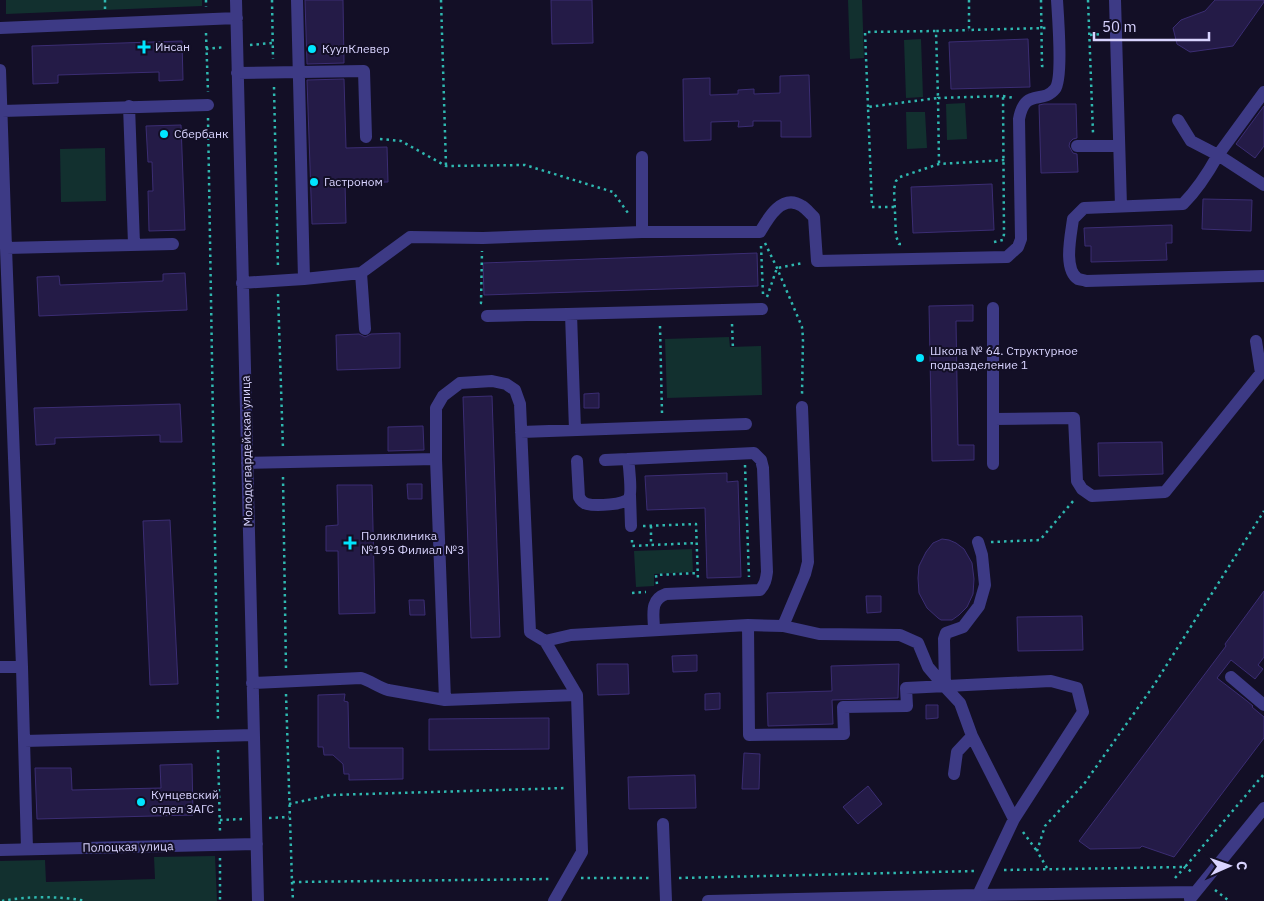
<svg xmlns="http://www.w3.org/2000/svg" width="1264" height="901" viewBox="0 0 1264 901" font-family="'IBM Plex Sans',sans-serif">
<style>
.green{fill:#12302f}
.building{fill:#241b47;stroke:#3b2d73}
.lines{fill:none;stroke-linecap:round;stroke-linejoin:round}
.path{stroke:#2fb8b0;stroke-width:2.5;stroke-dasharray:2.5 4;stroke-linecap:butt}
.minor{stroke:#3d3a85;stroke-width:12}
.poi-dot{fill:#00e5ff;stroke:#130f26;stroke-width:2}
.labels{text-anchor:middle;stroke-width:4;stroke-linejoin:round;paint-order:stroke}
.poi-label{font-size:12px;fill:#d9d4ff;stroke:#130f26;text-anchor:start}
.street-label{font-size:12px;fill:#d9d4ff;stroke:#130f26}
</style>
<rect width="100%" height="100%" fill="#130f26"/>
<path class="green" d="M6 0H202V6L6 14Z
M848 0H862L864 58 850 59Z
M921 39 923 97 906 98 904 40Z
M965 103 967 139 947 140 946 104Z
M906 112H925L927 148 907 149Z
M105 148 106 201 61 202 60 149Z
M729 337 730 347 761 346 762 395 667 398 665 339Z
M692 549 693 572 654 574V586L636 587 634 551Z
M215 856 217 901H0V861L45 860 46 882 155 879 154 857Z"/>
<path class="building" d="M305 0H343L344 63 307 64Z
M551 0H592L593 43 552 44Z
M1215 0H1264V2L1233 46 1190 52 1177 44 1173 28 1181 20 1205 11Z
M1028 39 1030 87 951 89 949 42Z
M182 41 183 80 159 81V72L58 75V83L33 84 32 46Z
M809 75 811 137H781V121H753V126L738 127 739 121 711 122V140L684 141 683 79 710 78V95L738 94V90L754 89V94L780 93V76Z
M344 79 346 148 387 147 388 182 345 183 346 223 312 224 307 80Z
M1044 104H1076L1077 138 1073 139 1070 142 1069 146 1073 153 1077 154 1078 172 1041 173 1039 105Z
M1264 106V146L1255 158 1236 144Z
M181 125 185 230 149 231 148 191H153L152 162H148L146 126Z
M992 184 994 230 913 233 911 187Z
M1203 199 1252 200 1251 231 1202 229Z
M1172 225V243H1166L1167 260 1091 262V246H1085L1084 228Z
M757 253 758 286 484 295 483 263Z
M185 273 187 310 39 316 37 277 59 276 60 285 163 281V274Z
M973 305V321H956L958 445H974V460L932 461 929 306Z
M400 333V368L337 370 336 335 359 334 365 337 371 334Z
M599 393V408H584V394Z
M492 396 500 637 471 638 463 397Z
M180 404 182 442H160V435L55 438V444L36 445 34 408Z
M423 426 424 450 388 451V427Z
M1162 442 1163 474 1099 476 1098 443Z
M727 473V482L738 481 741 577 707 578 705 508 647 510 645 476Z
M407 484H422V499H408Z
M337 485H372L375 613 339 614 338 551H326V526L338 525Z
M170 520 178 684 150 685 143 521Z
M942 539 949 540 956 543 964 549 972 563 974 579 973 594 967 607 959 615 952 620H941L938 618 927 608 919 593 918 578 919 566 926 552 933 543Z
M1264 591V657L1258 665 1263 669 1255 679 1231 660 1217 678 1247 701 1253 706 1252 707 1264 717V738L1174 857 1142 846 1140 848 1090 849 1079 841 1226 646 1225 644Z
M866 596H881V612L867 613Z
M409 600H424L425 615H410Z
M1082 616 1083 650 1018 651 1017 617Z
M697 655V671L673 672 672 656Z
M597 664H628L629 694 598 695Z
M899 664 898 698 832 700 833 724 768 726 767 693 832 691 831 666Z
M720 693V709L705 710V694Z
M345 694 344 701 348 702 349 748H403V779L349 780V774H344L343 764 333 755H324L323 747H318V695Z
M926 705H938V718L926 719Z
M549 718V749L429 750V719Z
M744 753 760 754 759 789H742Z
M192 764 193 815 37 819 35 768H71L72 790 161 788 160 765Z
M695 775 696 808 629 809 628 777Z
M868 786 882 804 858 824 843 807Z"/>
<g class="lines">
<path class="path" d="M105 0V11
M206 0V7
M272 0 273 59
M441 0 446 166
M969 0V30L1046 28
M1041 0 1042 66H1047
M1088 0 1093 133
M206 33 208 92
M1090 35 1103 34
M250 45 272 43
M206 49 225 47
M274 87 278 269
M868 107 865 32 936 31
M208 118 218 722
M380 139 401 141 446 166 525 165 613 192 628 213
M939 163 938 98 1003 96 1014 98
M894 207H872L868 107 938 98 936 31 969 30
M994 242 1003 240 1004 234 1003 96
M765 243 777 268 802 327 803 338 802 395
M901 244H899L896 236 894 189 896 181 900 177 939 164 1006 160
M761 246 763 294H762
M278 294 283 449
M767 297 777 268 803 263
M482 303H481L482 251
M732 324 733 350
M660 326 662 413
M745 465 749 577
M283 477 286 669
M643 526 696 524 698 580
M651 526V545L697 543
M632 540V546L651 545
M991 542 1040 540 1074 500
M657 584 656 575 698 573
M632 593 646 592
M286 694 292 882 551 879
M218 750 220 832
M289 804 331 795 567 788
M269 818 289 817
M220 820 244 819
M1023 832 1037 851
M220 858V901
M1047 868 1037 851 1045 826 1084 784 1154 685 1264 511
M1004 870 1185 867 1264 774
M581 878H651
M679 878 976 871
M1175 878 1185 867 1193 873
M292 882 293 901
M1215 890 1228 900
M2 901C27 896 60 896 86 901"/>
<path class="minor" d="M236 0 258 901
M297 0 304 279
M1115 0 1121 206
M0 28 237 18
M0 70 6 248 22 667 27 849
M237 73 364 71 366 137
M1264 92 1218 155 1264 185
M129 106 134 244
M2 111 208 105
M1178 120 1191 141 1218 155C1208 173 1198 189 1183 204L1084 208 1073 219C1071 235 1063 269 1078 279 1081 280 1084 280 1086 281L1264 276
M1077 146H1119
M642 157V232
M6 248 173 244
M361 273 365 329
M242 283 304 279 361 273 410 237 483 238 642 232H760C768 218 782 193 802 206 807 209 810 214 814 217L817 261 1007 257 1018 247 1021 239 1019 119C1025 87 1042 105 1055 89 1063 79 1058 16 1057 0
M993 308V464
M571 314 575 430
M487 316 762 309
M1256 341 1261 373
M993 419 1074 418 1077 481 1082 489 1092 496 1165 492 1261 373 1264 372
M521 432 746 424
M605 460 628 459
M577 461 579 497C581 501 583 503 587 504 595 506 626 505 629 498 632 493 629 466 628 459L754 453 761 460 763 468 767 572C766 580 765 584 760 590L666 594C649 600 654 615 654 630
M247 463 436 459
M630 495 631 526
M978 542 982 555 985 585 979 606 963 627 946 633 944 639 945 687 960 703 972 736 1014 819
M748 625 749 735 844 734 843 707 907 706 906 688 1051 681 1077 688 1083 712 1014 819 978 895
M783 626 805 574 808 562 802 407
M545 641 571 635 748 625 783 626 819 634 900 635 918 643 928 667 945 687
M0 667H22
M1231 677 1264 705
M252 683 361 678C371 681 378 687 388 690L445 700 577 695
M445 700 436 459V408L443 396 460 383 492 381 506 384 515 390 520 404 530 632 545 641 577 695 582 852 554 901
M24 741 254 735
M954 774 957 752 972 736
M663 824 666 901
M0 850 257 844
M1190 899 1264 808
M708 901 978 895 1195 892"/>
</g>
<g class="poi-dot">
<path d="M141.5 39.5h5v5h5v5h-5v5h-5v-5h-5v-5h5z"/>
<circle cx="312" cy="49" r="5"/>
<circle cx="164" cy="134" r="5"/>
<circle cx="314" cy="182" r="5"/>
<circle cx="920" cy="358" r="5"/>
<path d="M347.5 535.5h5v5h5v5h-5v5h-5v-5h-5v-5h5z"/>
<circle cx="141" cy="802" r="5"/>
</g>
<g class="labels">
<g class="poi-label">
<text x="155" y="51">Инсан</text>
<text x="322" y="53">КуулКлевер</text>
<text x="174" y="138">Сбербанк</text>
<text x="324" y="186">Гастроном</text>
<text x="930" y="355">Школа № 64. Структурное<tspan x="930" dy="14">подразделение 1</tspan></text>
<text x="361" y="540">Поликлиника<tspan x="361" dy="14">№195 Филиал №3</tspan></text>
<text x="151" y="799">Кунцевский<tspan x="151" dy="14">отдел ЗАГС</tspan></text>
</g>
<g class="street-label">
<text transform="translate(247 451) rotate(-91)" y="4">Молодогвардейская улица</text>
<text transform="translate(128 847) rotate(-1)" y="4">Полоцкая улица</text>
</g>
</g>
<g transform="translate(1229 866) rotate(88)" stroke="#130f26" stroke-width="4" paint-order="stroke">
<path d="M0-4L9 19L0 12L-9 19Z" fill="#d9d4ff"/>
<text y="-8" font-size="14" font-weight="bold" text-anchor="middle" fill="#d9d4ff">С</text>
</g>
<path d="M1094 32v8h115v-8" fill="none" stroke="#d9d4ff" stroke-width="2.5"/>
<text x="1102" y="32" font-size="15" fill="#d9d4ff" stroke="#130f26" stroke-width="4" paint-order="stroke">50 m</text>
</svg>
